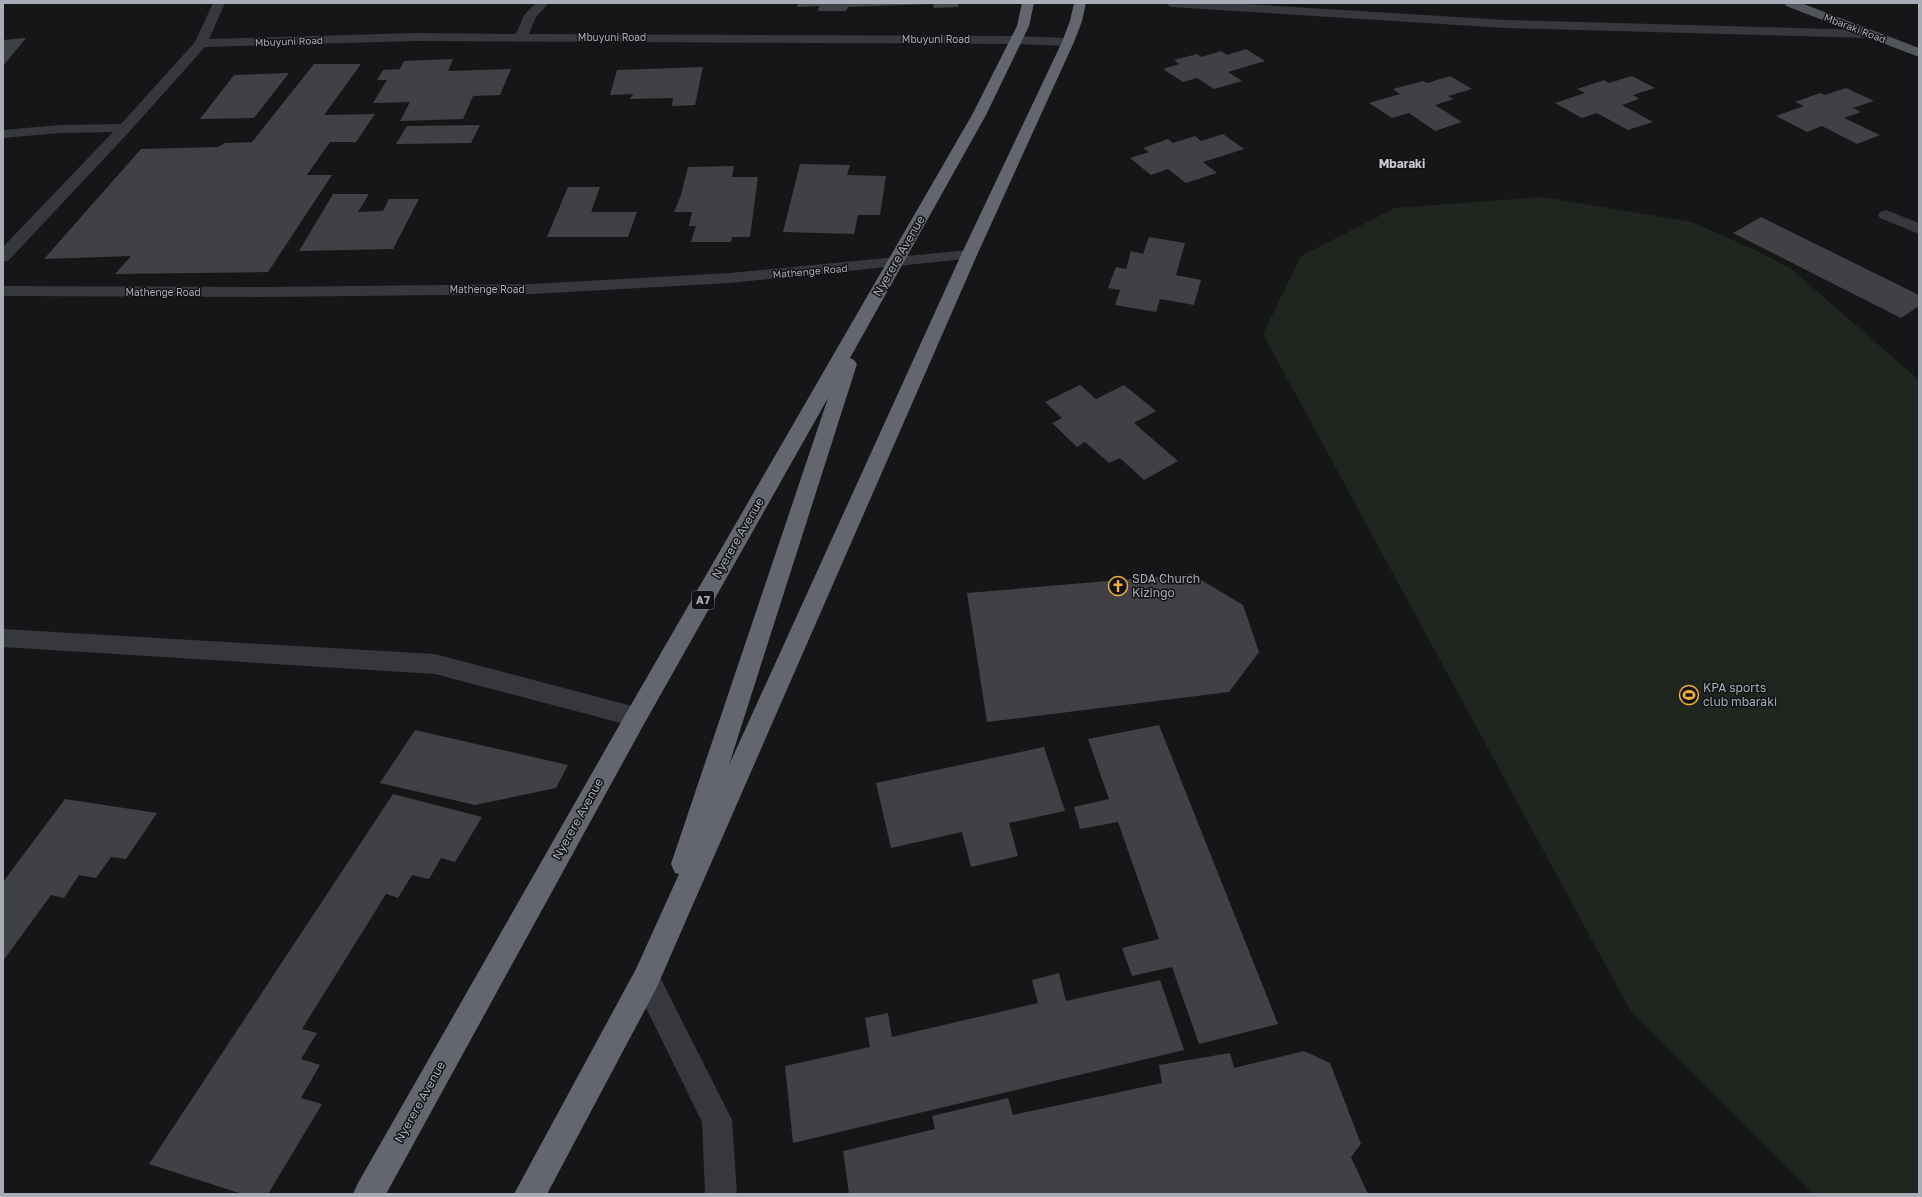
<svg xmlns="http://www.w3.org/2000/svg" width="1922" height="1197" viewBox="0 0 1922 1197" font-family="'Golos Text',sans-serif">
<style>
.green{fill:#1e261f}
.building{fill:#404145}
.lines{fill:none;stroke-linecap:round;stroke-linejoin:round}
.minor{fill:#37383d;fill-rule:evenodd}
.major{fill:#53555c;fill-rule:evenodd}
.highway{fill:#63666e;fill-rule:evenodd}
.labels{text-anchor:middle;stroke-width:3;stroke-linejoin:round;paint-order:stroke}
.far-street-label{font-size:10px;fill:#a8adb8;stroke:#111113}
.shield{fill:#111113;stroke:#7b7e86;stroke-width:1}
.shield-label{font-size:11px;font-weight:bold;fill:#a8adb8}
.far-quarter-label{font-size:12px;font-weight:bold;fill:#c9ccd4;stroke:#111113}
.street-label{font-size:12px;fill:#a8adb8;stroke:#111113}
.poi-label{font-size:12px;fill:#a8adb8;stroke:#111113;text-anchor:start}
</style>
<rect width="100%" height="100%" fill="#161618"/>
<path class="green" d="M1542 197 1692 222 1755 250 1790 268 1919 380V1194H1813L1630 1010 1263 334 1301 256 1395 208Z"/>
<path class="building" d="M798 3H959L958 7 934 8 933 4 848 7 846 11H818L819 6 797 7Z
M26 38 3 66V40Z
M1246 49 1265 61 1228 72 1242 81 1214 89 1197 78 1183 82 1163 69 1179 64 1174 60 1197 54 1201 57 1221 51 1227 55Z
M453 59 448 71 511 69 500 95 473 96 463 119 400 121 410 102 373 103 387 80H377L383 70 400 69 404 61Z
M314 64H361L324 115 375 114 356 142H330L307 175H332L268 272 115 274 131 256 44 259 141 149 218 147 225 143 252 142Z
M703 67 695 105 672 106 673 98 629 99 634 94 610 95 617 70Z
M289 73 254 118 200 119 234 75Z
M1450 76 1472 89 1448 96 1454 99 1435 105 1462 122 1435 131 1409 113 1392 118 1369 103 1400 94 1393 89 1423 81 1427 83Z
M1632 76 1655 88 1633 95 1639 99 1622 105 1653 122 1628 130 1597 113 1582 118 1555 103 1585 93 1577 89 1604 80 1609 83Z
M1846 88 1874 101 1853 108 1861 112 1844 118 1880 135 1857 144 1822 126 1807 132 1776 116 1804 106 1795 102 1820 93 1825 95Z
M480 125 471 143 396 144 407 126Z
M1223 134 1244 149 1203 162 1217 173 1186 183 1168 169 1151 175 1130 158 1149 152 1143 148 1168 139 1173 143 1195 136 1201 141Z
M800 164 850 165 847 175 886 176 880 215H858L854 234 783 232Z
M734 166 732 177H758L750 237H732L731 242H691L696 226H689L692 212H674L681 195 688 167Z
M568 187H600L591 212H637L628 237H547Z
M333 194H369L358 212 383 211 389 199H419L393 249 299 251Z
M1761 217 1919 295V306L1901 318 1733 233Z
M1149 237 1185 243 1176 275 1201 280 1194 305 1160 299 1156 312 1115 305 1120 290 1108 288 1116 267 1126 269 1131 251 1143 254Z
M1080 385 1096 399 1124 385 1156 411 1134 423 1178 461 1144 480 1120 458 1109 463 1085 442 1077 447 1052 423 1062 418 1045 402Z
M1191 574 1243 605 1259 652 1229 692 987 722 967 593Z
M1159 725 1278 1024 1199 1044 1172 967 1132 976 1122 948 1159 939 1118 822 1080 829 1074 807 1109 799 1088 739Z
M415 730 568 765 556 788 475 805 380 783Z
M1044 747 1065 811 1009 823 1018 856 971 867 962 832 891 848 876 783Z
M393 794 482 817 455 862 441 858 429 879 412 875 398 898 386 894 302 1029 317 1033 301 1059 320 1065 301 1098 322 1104 268 1194H242L149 1164Z
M65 799 157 813 126 859 111 857 96 878 79 875 64 898 51 895 3 961V882Z
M1059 973 1066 1001 1160 980 1184 1050 793 1143 785 1066 870 1047 865 1018 888 1013 892 1037 1038 1003 1032 980Z
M1304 1051 1330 1063 1361 1144 1351 1157 1368 1194H849L843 1151 935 1129 932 1116 1008 1098 1013 1115 1162 1083 1159 1065 1230 1053 1234 1068Z"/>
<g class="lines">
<path class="minor" d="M213 3H225L209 39 417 33 516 34 524 15 536 3H549L536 17 529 34 1016 36 1068 38 1073 39 1074 42 1073 45 1068 46 1016 44 417 41 205 47 130 131 9 260 3 262V247L113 132 60 133 3 138V130L60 125 121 124 195 42Z
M1165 3H1230L1505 20 1869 30 1874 31 1875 34 1874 37 1869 38 1505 28 1171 7Z
M1886 210 1919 223V234L1880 218 1878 215 1880 212Z
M969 250 975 252 977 255 975 258 730 283 532 294 265 297 3 296V286L265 287 532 284 730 273Z
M3 629 435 654 636 707 644 710 648 717 644 724 636 727 435 674 3 647Z
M646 965 656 969 732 1120 737 1194H705L702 1122 632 979 636 969Z"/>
<path class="major" d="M1784 3H1801L1919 48V57L1786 6Z"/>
<path class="highway" d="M1022 3H1034L1029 26 986 115 850 358 854 360 857 364 729 765 961 255 1062 42 1070 21 1074 3H1086L1082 21 1074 42 977 255 656 989 547 1194H514L636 969 679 874 675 873 671 864 828 398 644 724 386 1194H353L358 1183 628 710 972 115 1017 26Z"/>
</g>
<defs>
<g id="church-ring" transform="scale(1)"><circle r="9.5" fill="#111113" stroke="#f2b134" stroke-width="1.5"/><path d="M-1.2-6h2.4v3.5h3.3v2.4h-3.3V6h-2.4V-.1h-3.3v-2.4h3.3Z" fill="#f2b134"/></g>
<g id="stadium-ring" transform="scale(1)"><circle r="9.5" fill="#111113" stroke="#f2b134" stroke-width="1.5"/><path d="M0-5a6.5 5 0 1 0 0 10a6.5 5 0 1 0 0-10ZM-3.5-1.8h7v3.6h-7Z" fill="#f2b134"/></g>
</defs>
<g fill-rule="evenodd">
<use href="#church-ring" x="1118" y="586"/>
<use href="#stadium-ring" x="1689" y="695"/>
</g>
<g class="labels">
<g class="far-street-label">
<text transform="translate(1855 28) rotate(21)" y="4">Mbaraki Road</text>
<text x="612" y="41">Mbuyuni Road</text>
<text x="936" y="43">Mbuyuni Road</text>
<text transform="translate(289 41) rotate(-2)" y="4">Mbuyuni Road</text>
<text transform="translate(810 271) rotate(-5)" y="4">Mathenge Road</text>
<text x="487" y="293">Mathenge Road</text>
<text x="163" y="296">Mathenge Road</text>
</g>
<rect class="shield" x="692" y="591" width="22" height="18" rx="3"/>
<g class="shield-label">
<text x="703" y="604">A7</text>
</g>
<g class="far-quarter-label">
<text x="1402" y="168">Mbaraki</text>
</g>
<g class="street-label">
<text transform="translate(899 256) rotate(-60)" y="4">Nyerere Avenue</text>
<text transform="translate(738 538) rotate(-60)" y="4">Nyerere Avenue</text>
<text transform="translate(578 819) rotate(-61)" y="4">Nyerere Avenue</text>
<text transform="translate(420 1102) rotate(-61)" y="4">Nyerere Avenue</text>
</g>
<g class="poi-label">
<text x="1132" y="583">SDA Church<tspan x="1132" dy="14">Kizingo</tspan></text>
<text x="1703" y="692">KPA sports<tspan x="1703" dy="14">club mbaraki</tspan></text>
</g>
</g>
<rect width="1922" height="1197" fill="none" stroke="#a8adb8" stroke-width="8"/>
</svg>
